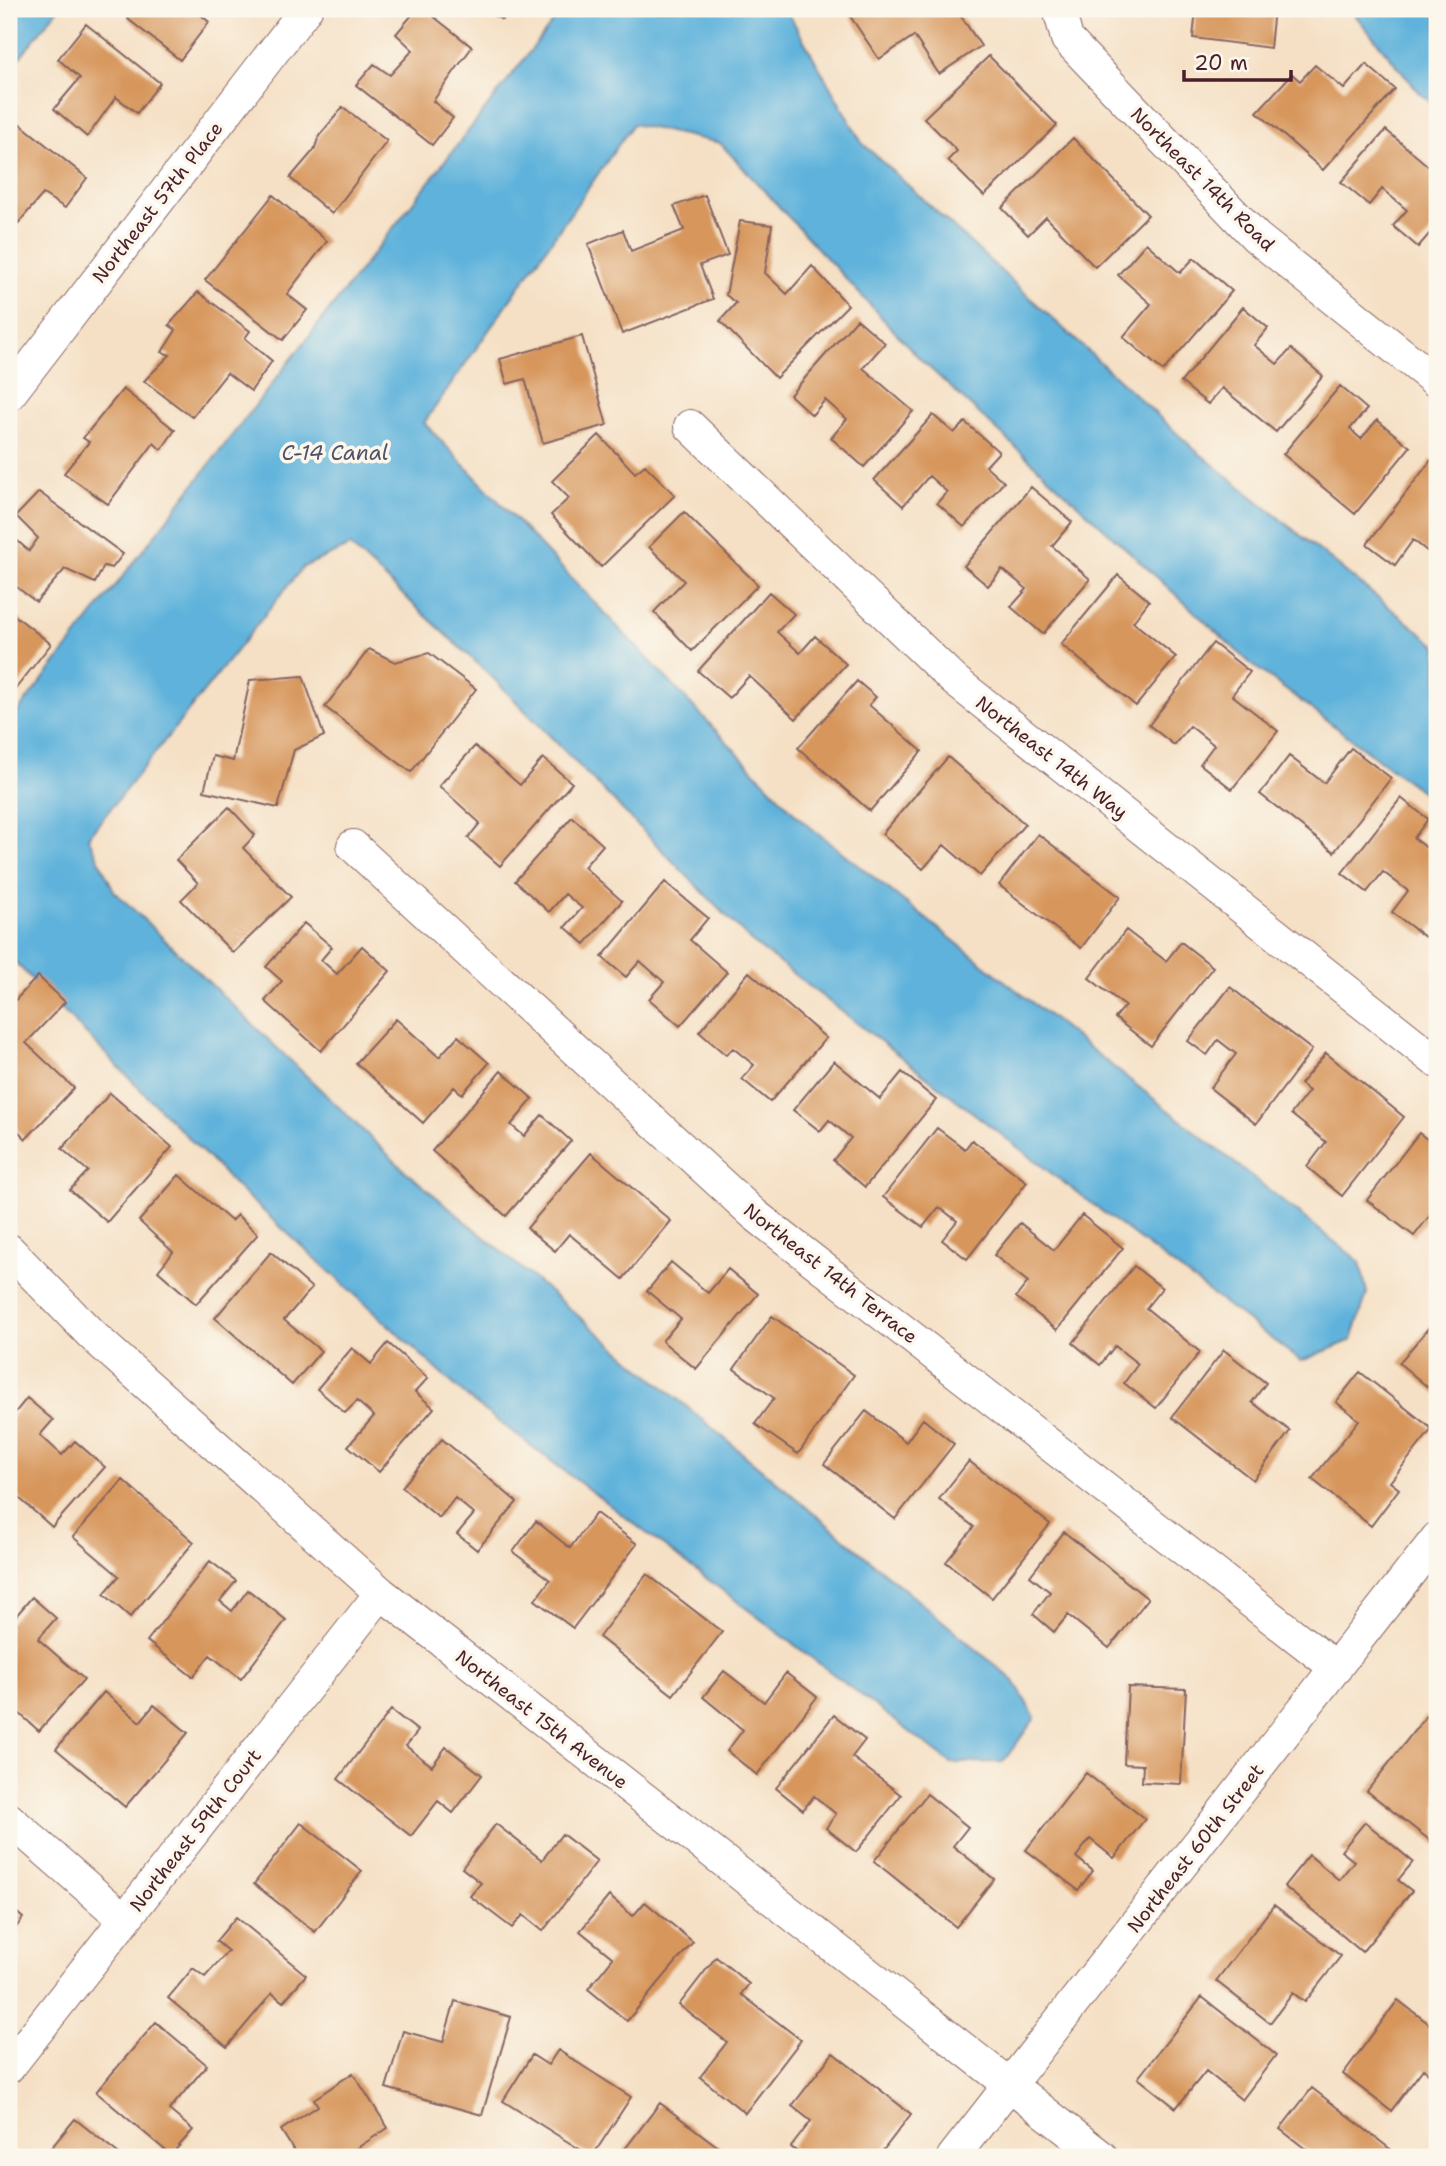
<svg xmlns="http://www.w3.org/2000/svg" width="1446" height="2166" viewBox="0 0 1446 2166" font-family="'Shantell Sans',sans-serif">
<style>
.water{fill:#5fb2db;stroke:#546883;stroke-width:2}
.building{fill:#d7965b}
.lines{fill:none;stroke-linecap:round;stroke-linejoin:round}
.minor-casing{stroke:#866361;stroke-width:34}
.minor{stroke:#fff;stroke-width:32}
.labels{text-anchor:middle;stroke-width:7;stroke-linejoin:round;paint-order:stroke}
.street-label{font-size:19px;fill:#4a1f2b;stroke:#fbf7ec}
.water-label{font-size:21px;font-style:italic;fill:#515269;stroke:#fbf7ec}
</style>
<rect width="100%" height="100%" fill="#fbf7ec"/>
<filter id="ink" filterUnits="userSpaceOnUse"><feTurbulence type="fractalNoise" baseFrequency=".0143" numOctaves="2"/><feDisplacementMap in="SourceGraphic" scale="14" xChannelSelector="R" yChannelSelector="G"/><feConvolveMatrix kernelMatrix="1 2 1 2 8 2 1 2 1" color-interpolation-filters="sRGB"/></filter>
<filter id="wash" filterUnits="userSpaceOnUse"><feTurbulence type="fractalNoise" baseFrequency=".00686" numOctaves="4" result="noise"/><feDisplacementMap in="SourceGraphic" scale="28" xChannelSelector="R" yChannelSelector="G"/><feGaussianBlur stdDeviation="1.57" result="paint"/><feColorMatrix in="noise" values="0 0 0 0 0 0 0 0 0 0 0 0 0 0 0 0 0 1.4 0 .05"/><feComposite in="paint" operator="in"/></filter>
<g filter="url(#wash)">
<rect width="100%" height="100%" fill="#f5e0c5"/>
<path class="water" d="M9 9H58L9 71Z
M563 9H786L862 143 1194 449 1437 646V803L1250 663 920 359 720 143 633 124 424 423 800 819 1360 1262 1367 1293 1352 1340 1301 1361 1059 1179 752 942 490 675 350 546 303 567 88 837 114 891 403 1169 1014 1681 1035 1718 1003 1762 951 1763 473 1402 240 1190 9 956V723Z
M1350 9H1437V107L1420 93Z"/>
<g id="blocks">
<path class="building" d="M136 9H194L209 22 180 60 128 19Z
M417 9H424L472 47 433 101 453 118 432 145 356 85 374 64 390 75 413 50 396 34Z
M482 9H510L502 20Z
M861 9H956L981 46 939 74 914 36 879 59 850 16Z
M1196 9H1274L1270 48 1193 38Z
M86 24 160 83 137 113 116 97 87 137 54 109 80 78 58 59Z
M989 56 1057 125 984 196 948 160 957 151 924 118Z
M1366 64 1395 89 1323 170 1257 112 1292 74 1300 81 1315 65 1344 89Z
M343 107 387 141 332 214 290 178 314 150 319 136Z
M9 115 87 178 65 208 43 194 9 234Z
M1386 130 1435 172 1437 170V225L1418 247 1393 226 1407 210 1382 189 1369 205 1341 182Z
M1073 138 1148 215 1095 267 1046 217 1028 235 1002 208Z
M273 195 327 241 287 294 307 310 283 340 205 280Z
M705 195 728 255 700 265 713 299 622 334 588 244 623 230 631 251 684 230 674 206Z
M740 221 772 225 765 273 787 294 812 266 848 305 776 378 720 321 736 303 726 295Z
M1146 243 1180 273 1194 258 1232 291 1163 371 1123 337 1151 304 1118 275Z
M198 292 250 331 245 338 272 361 251 391 227 373 192 417 144 381 170 355 162 352 176 330 169 325Z
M1243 307 1268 328 1254 345 1277 364 1291 349 1323 376 1276 432 1222 388 1208 404 1181 382Z
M857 319 885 343 863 368 913 411 864 467 831 438 847 419 825 400 812 415 790 395Z
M582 336 607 425 543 443 525 379 507 384 500 359Z
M1340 386 1367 409 1350 429 1361 439 1377 420 1410 447 1355 514 1283 454Z
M123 389 175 430 161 450 154 443 108 504 64 473 89 442 83 438Z
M933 415 954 433 965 422 999 452 986 466 1004 482 964 527 937 503 947 492 929 476 903 506 874 480Z
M599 435 635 473 645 465 675 495 601 567 551 515 569 498 552 481Z
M1431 460 1437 464V559L1413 540 1395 565 1367 544Z
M1031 487 1072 522 1052 546 1090 579 1043 634 1011 607 1027 589 1002 569 988 586 964 566Z
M39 492 123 554 112 568 104 566 95 583 65 569 36 602 9 581V542L13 537 29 551 38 538 16 516Z
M684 512 758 585 692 651 654 612 684 581 649 547Z
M1118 575 1149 601 1133 622 1176 657 1136 706 1061 644Z
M769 592 794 614 777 632 800 653 815 636 846 664 796 719 749 676 729 698 698 671Z
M9 611 51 644 9 697Z
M1213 643 1250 672 1232 695 1278 731 1232 789 1200 764 1214 745 1190 726 1174 745 1149 725Z
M369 649 395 662 429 653 476 689 411 772 325 707Z
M303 676 324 736 294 750 278 808 204 791 213 756 233 761 250 680Z
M857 681 876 697 869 705 922 751 870 811 798 748Z
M475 746 520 785 543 758 572 783 500 866 468 838 480 823 439 786Z
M1351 748 1391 778 1334 852 1260 794 1289 756 1324 783Z
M948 757 1025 824 980 876 944 845 923 869 882 834Z
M1401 798 1428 819 1414 838 1437 856V922L1425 937 1392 912 1408 891 1383 872 1367 892 1342 873Z
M229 807 255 835 243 848 291 897 233 953 181 900 198 883 176 860Z
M572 817 603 845 584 867 622 901 585 944 565 927 582 908 565 894 549 912 515 881Z
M1038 834 1120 897 1081 948 999 885Z
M665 882 708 918 690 940 727 972 680 1026 649 999 664 982 640 961 626 977 602 957Z
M304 923 332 947 321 960 337 974 362 946 390 971 321 1051 265 1001 282 981 266 967Z
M1126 930 1166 961 1181 942 1213 967 1151 1046 1115 1018 1125 1006 1089 978Z
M749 972 826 1038 770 1102 742 1079 754 1065 733 1048 726 1055 699 1032Z
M38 976 65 1002 26 1043 74 1088 26 1139 9 1122V1096L11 1094 9 1091V1007Z
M1230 987 1312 1050 1256 1124 1210 1088 1236 1054 1218 1040 1207 1055 1188 1041Z
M396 1019 439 1057 458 1036 489 1063 462 1094 454 1087 423 1123 356 1063Z
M1326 1053 1404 1117 1342 1196 1307 1167 1326 1142 1291 1114 1309 1091 1300 1084Z
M834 1061 880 1099 902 1072 936 1100 865 1187 833 1160 851 1138 829 1120 820 1131 793 1110Z
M501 1071 533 1099 511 1125 524 1136 542 1115 571 1141 506 1216 432 1151Z
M110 1093 172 1147 107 1222 70 1190 88 1171 62 1149Z
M937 1128 965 1149 972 1140 1027 1182 967 1259 942 1240 957 1221 939 1207 923 1227 883 1197Z
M1419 1133 1437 1147V1213L1434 1210 1414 1236 1367 1200Z
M591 1153 671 1221 623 1279 569 1234 555 1251 527 1228Z
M179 1175 231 1221 237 1215 258 1234 196 1304 158 1271 173 1252 139 1221Z
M1082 1215 1123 1248 1057 1330 1016 1297 1028 1282 994 1255 1020 1223 1054 1250Z
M271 1252 312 1288 284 1320 321 1351 292 1385 215 1318Z
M671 1262 708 1293 728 1269 758 1294 696 1369 662 1341 681 1319 647 1291Z
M1134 1266 1162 1288 1146 1308 1200 1352 1156 1408 1124 1383 1138 1364 1115 1346 1100 1365 1073 1343Z
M772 1316 854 1375 798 1454 755 1424 774 1398 734 1369Z
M1437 1318V1395L1399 1363Z
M388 1343 428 1378 415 1392 434 1408 379 1472 348 1446 374 1416 357 1401 345 1413 317 1389 352 1348 371 1364Z
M1224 1350 1266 1383 1252 1402 1290 1431 1253 1480 1172 1417Z
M1360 1372 1432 1429 1390 1482 1399 1489 1371 1526 1312 1479 1359 1420 1336 1402Z
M27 1398 53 1420 40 1435 62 1455 75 1441 105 1467 52 1527 9 1489V1420Z
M866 1411 906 1442 923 1419 954 1444 895 1519 824 1464Z
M442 1439 517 1502 477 1550 457 1534 474 1514 455 1498 439 1518 402 1487Z
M969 1461 1050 1524 992 1598 946 1562 974 1527 939 1499Z
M123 1480 194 1542 130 1617 104 1594 119 1576 73 1537Z
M596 1513 637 1544 573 1628 535 1600 550 1580 513 1552 536 1521 570 1548Z
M1064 1532 1148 1599 1109 1648 1068 1615 1054 1632 1033 1614 1050 1592 1030 1576Z
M210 1561 236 1581 220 1601 232 1611 248 1590 286 1620 241 1679 210 1655 193 1677 147 1641Z
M647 1574 722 1632 673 1695 599 1637Z
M32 1597 56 1618 38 1639 84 1679 39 1731 9 1704V1624Z
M724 1671 764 1702 786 1673 817 1697 757 1775 727 1751 743 1730 703 1697Z
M1128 1687 1186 1689 1181 1784 1142 1782 1143 1765 1124 1764Z
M104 1692 140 1722 154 1705 188 1733 125 1807 56 1749Z
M391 1710 418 1731 406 1746 432 1766 446 1747 482 1775 453 1813 438 1801 411 1836 338 1779Z
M834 1715 865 1740 852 1757 901 1795 856 1852 826 1828 836 1814 814 1796 803 1810 776 1788Z
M1426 1716 1437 1725V1846L1367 1791Z
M1086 1773 1145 1819 1114 1858 1090 1839 1076 1857 1093 1871 1078 1890 1026 1850Z
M927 1794 968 1827 953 1846 994 1879 956 1927 874 1861Z
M1365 1822 1413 1862 1398 1880 1412 1891 1362 1952 1284 1886 1309 1855 1339 1880 1354 1861 1341 1851Z
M301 1823 362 1871 315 1932 254 1884Z
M496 1824 542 1860 562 1834 597 1861 543 1931 523 1915 512 1928 470 1896 481 1883 462 1868Z
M609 1896 633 1916 645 1902 693 1942 627 2021 588 1989 613 1958 580 1931Z
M1274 1905 1341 1956 1305 2002 1293 1993 1270 2023 1216 1981Z
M9 1906 23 1918 9 1937Z
M236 1917 306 1975 283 2002 272 1993 227 2047 168 1998 193 1968 205 1977 228 1951 216 1941Z
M716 1957 749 1984 741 1994 801 2040 745 2113 700 2077 727 2042 679 2005Z
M1202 1997 1276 2055 1242 2100 1206 2071 1176 2108 1138 2078Z
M1398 2000 1437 2030V2079L1423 2069 1391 2111 1343 2074Z
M455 2001 511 2017 482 2115 386 2088 403 2031 443 2042Z
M156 2022 207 2065 169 2110 193 2130 171 2155 96 2092Z
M558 2050 631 2097 592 2157 503 2101 532 2055 548 2065Z
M833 2053 911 2114 878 2157H804L791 2147 811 2121 792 2106Z
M353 2073 388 2128 343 2157H298L281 2130 318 2106 314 2099Z
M1312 2088 1394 2152 1391 2157H1310L1312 2154 1280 2129Z
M660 2103 721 2149 715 2157H619Z
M75 2119 123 2157H62L51 2148Z"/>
</g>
</g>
<g filter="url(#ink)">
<use href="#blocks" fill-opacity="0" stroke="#866361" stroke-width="2"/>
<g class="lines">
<g class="minor-casing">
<path id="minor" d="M1059 9 1067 39 1256 237 1437 382
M9 395 306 9
M690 426 954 680 1437 1062
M353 846 755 1215 1336 1668
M9 1250 93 1336 381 1593 1102 2157
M9 1819 125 1920
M9 2067 381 1593
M953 2157 1437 1538"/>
</g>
<use href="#minor" class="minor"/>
</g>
</g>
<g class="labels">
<g class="street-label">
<text transform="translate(1203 179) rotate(45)" y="7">Northeast 14th Road</text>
<text transform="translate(157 202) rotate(-52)" y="7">Northeast 57th Place</text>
<text transform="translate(1052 757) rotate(38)" y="7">Northeast 14th Way</text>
<text transform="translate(831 1273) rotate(38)" y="7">Northeast 14th Terrace</text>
<text transform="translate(542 1719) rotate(38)" y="7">Northeast 15th Avenue</text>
<text transform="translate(195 1830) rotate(-52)" y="7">Northeast 59th Court</text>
<text transform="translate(1195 1848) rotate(-52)" y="7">Northeast 60th Street</text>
</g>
<g class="water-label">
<text x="335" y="460">C-14 Canal</text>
</g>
</g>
<rect width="1446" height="2166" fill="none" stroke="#fbf7ec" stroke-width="35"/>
<path d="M1184 70v10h107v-10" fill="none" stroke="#4a1f2b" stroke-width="3.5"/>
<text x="1194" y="70" font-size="21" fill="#4a1f2b" stroke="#fbf7ec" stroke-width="5" paint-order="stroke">20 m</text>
</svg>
